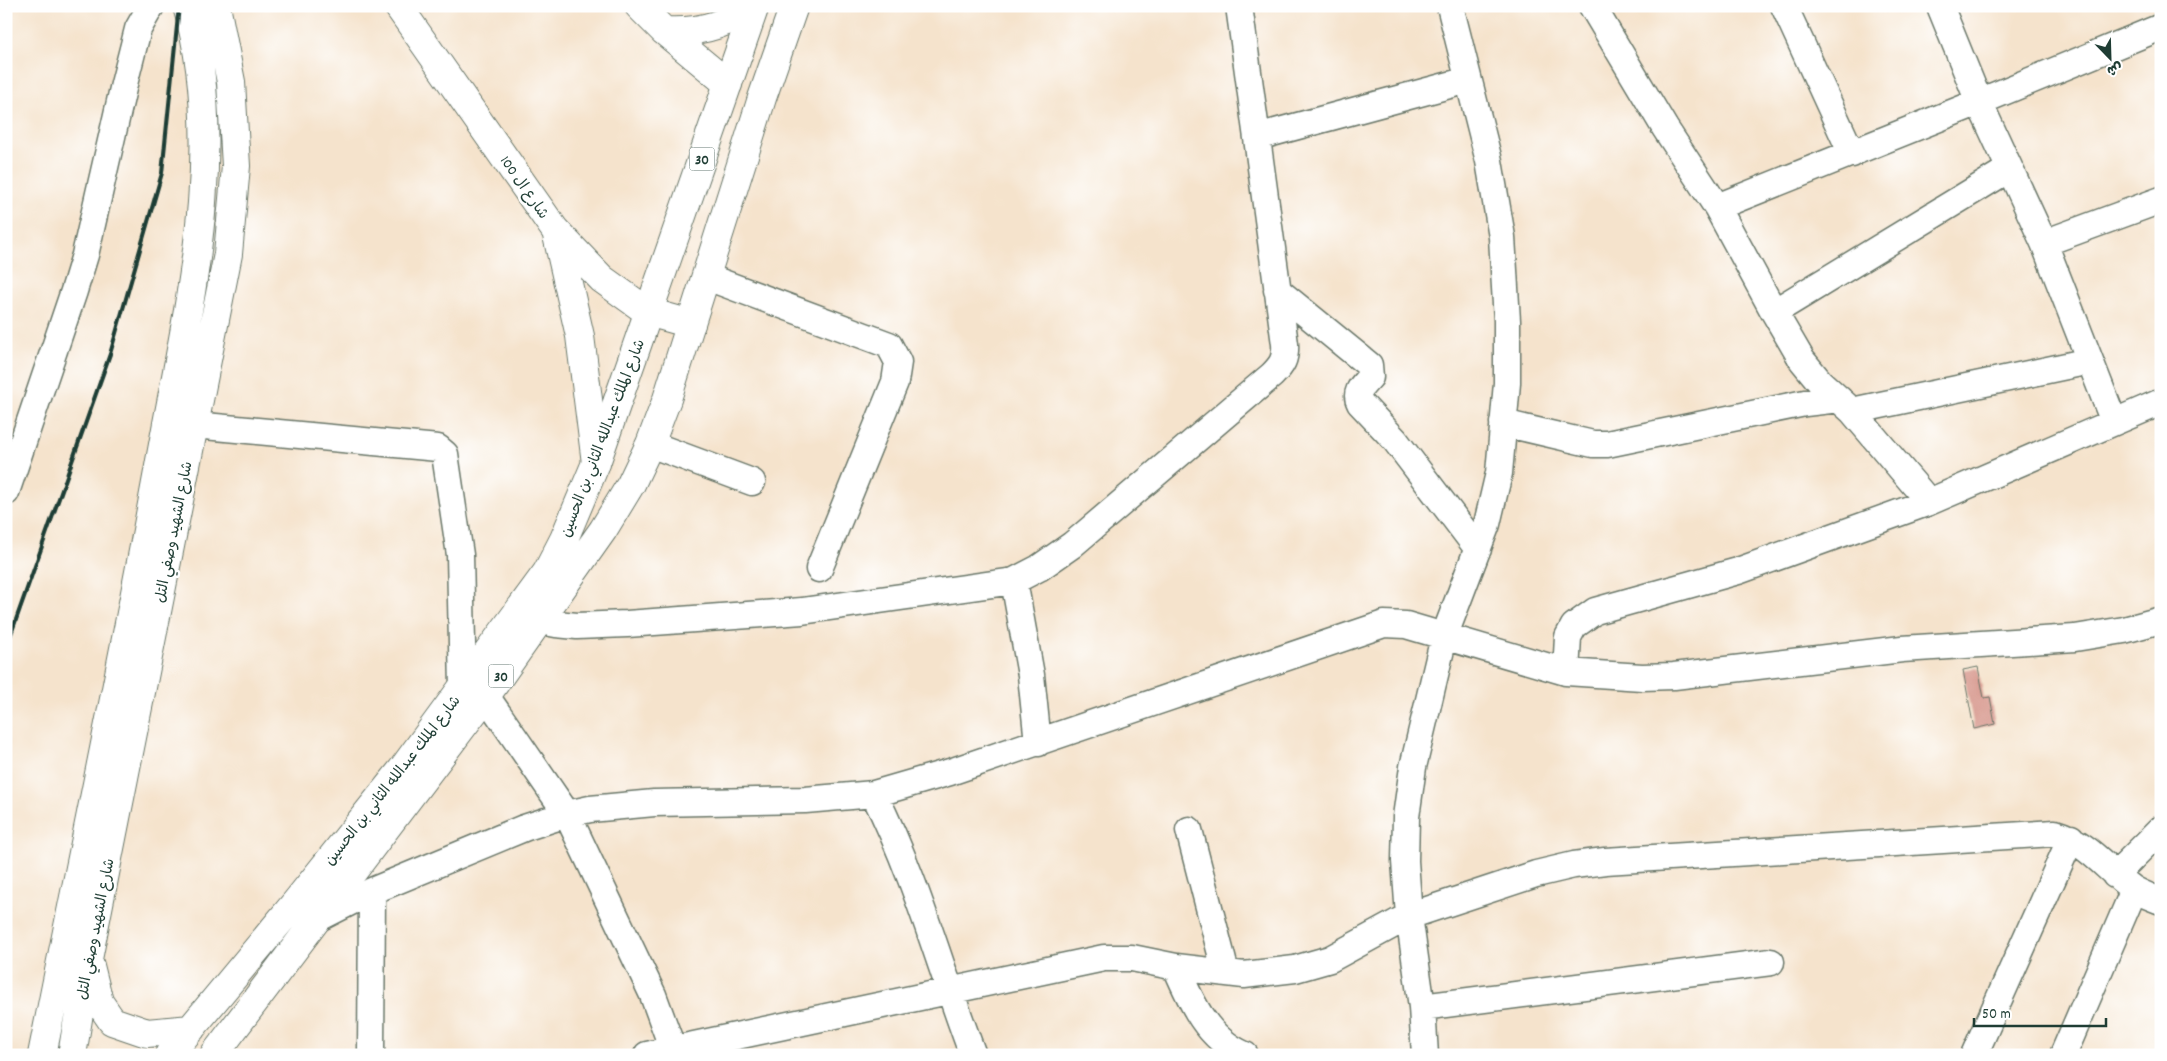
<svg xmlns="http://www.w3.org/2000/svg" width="2167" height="1061" viewBox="0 0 2167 1061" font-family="Dekko,'Playpen Sans Arabic',sans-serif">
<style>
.building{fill:#d6958a}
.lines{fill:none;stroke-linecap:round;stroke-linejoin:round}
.minor-casing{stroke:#6a7769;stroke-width:29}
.major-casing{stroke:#6a7769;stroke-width:30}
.highway-casing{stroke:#6a7769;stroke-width:30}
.minor{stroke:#fff;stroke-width:26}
.major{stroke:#fff;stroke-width:28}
.highway{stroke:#fff;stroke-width:28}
.rail{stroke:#1f3d34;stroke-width:4}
.labels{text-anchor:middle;stroke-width:5;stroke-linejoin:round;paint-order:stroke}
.shield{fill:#fff;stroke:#627771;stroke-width:1}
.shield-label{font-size:14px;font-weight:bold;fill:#1f3d34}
.street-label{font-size:15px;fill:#1f3d34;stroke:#fff}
</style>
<rect width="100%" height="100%" fill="#fff"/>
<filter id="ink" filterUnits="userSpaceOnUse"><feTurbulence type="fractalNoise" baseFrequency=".02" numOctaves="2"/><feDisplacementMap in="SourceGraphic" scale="10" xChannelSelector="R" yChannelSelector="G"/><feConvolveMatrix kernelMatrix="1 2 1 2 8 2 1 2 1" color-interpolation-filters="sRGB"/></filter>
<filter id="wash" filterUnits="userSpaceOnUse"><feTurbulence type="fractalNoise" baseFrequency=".0096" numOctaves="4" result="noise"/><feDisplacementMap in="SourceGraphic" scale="20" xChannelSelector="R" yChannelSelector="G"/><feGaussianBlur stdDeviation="1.12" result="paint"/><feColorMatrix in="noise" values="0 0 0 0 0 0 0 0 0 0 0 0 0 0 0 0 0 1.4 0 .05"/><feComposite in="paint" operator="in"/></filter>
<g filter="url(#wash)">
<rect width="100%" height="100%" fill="#f5e3cc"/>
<g id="blocks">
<path class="building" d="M1978 667 1984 698 1990 697 1995 724 1974 729 1963 670Z"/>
</g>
</g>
<g filter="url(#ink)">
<use href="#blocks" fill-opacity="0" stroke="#6a7769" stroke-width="1"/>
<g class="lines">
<g class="minor-casing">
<path id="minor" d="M1592 6 1665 128 1717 207 1774 312 1802 360 1820 382 1852 411 1929 502
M1784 6 1852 154
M1940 6 1979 102 2044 243 2114 422
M1257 137 1468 80
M1717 207 1979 102 2161 27
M2044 243 2161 200
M707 277 889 345 898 362 895 382 819 569
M1277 290 1369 365 1370 377C1363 385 1354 392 1360 403L1395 440 1478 549
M1774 312 2009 169
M1852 411 2090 361
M1503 423 1593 444H1607L1805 403 1839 399
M194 425 438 448 445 454 460 555 463 688
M650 444 752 482
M6 492 74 291 85 255 124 84 138 29 151 6
M1014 581 1031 675 1038 743
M540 621 556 624 577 626 627 624 802 611 1014 581 1039 568 1072 545 1272 375C1282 365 1286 359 1285 344L1239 6
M1566 672 1568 637 1574 626 1595 611 1738 571 1929 502 2161 402
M486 696 567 814 653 995 675 1055
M874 794C916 877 940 968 973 1055
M1189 830 1226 973
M2115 875 2161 829
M315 920 372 891 524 828 567 814 590 809 654 803 805 800 874 794 950 772 1384 624 1406 625 1566 672 1642 677 1674 676 1902 649 2075 638 2124 630 2161 620
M1176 967C1191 1002 1207 1039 1245 1055
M1422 1007 1771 962
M371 1055 372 891
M647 1055 1104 958H1132L1176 967 1244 975 1295 969 1330 959 1409 916 1536 874 1574 865 1605 861 2055 833C2087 842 2106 869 2132 888 2141 894 2151 897 2161 901
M1425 1055 1422 1007 1409 916 1405 861 1406 817 1413 767 1444 637 1487 524 1499 473 1507 383V321L1502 237 1489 161 1450 6
M1974 1055 2071 838
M2063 1055 2134 890"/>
</g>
<g class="major-casing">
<path id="major" d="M90 966 99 1002 112 1021 147 1033 191 1029
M42 1055C81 861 122 667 158 472 184 325 230 153 187 6
M72 1055 88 959 228 254 236 166 231 82 216 6
M169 1055 296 902 401 771 547 572 564 539 596 463 755 6
M214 1055 486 696 603 530 631 484 650 444 667 399 762 98 794 6"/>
</g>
<g class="highway-casing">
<path id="highway" d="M398 6 555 230 602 279 648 312 691 324
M639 6 664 31 728 84
M664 31C696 33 725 27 750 6
M556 231 580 336 596 463"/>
</g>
<use href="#minor" class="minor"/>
<use href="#major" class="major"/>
<use href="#highway" class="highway"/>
<path class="rail" d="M6 648 110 354 162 173 179 6"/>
</g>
</g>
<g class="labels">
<g class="shield">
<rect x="689.5" y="147.5" width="25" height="23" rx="4"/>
<rect x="488.5" y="664.5" width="25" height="23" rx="4"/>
</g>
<g class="shield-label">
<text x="702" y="164">30</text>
<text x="501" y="681">30</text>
</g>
<g class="street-label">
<text transform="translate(525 187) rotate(55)" y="5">شارع ال 100</text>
<text transform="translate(602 438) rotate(-69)" y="5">شارع الملك عبدالله الثاني بن الحسين</text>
<text transform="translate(173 532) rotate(-79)" y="5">شارع الشهيد وصفي التل</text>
<text transform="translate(392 780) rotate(-52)" y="5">شارع الملك عبدالله الثاني بن الحسين</text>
<text transform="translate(95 929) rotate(-79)" y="5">شارع الشهيد وصفي التل</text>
</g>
</g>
<rect width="2167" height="1061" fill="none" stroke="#fff" stroke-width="25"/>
<g transform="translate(2110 58) rotate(157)" stroke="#ffffff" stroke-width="4" paint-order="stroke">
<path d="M0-4L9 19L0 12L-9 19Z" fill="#1f3d34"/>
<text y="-8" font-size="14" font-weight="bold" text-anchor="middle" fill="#1f3d34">ش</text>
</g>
<path d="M1974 1018v8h132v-8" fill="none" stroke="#1f3d34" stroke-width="2.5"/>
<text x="1982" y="1018" font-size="15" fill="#1f3d34" stroke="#ffffff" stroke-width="4" paint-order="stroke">50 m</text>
</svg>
